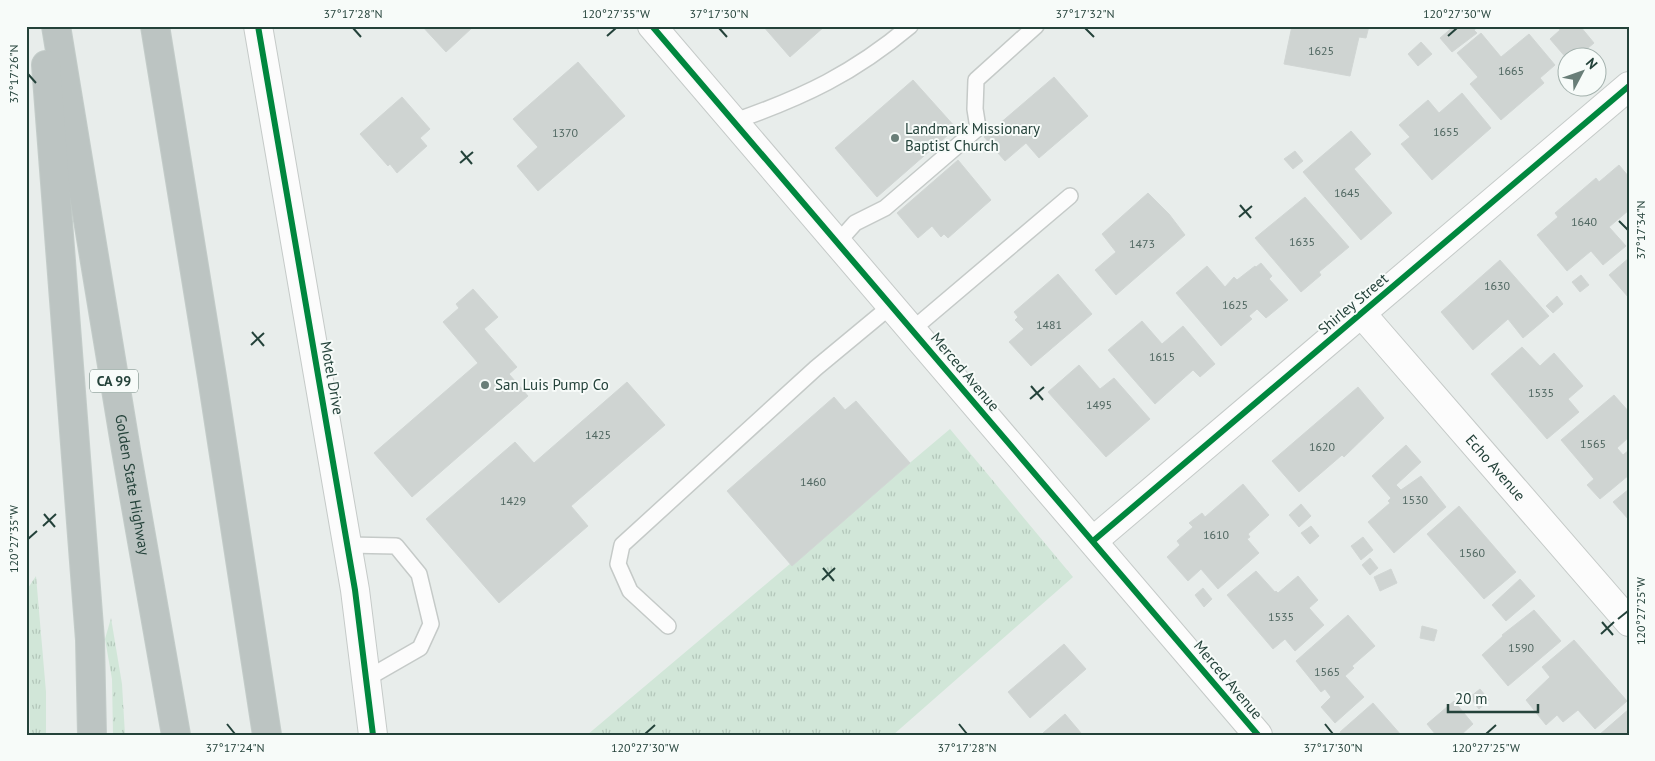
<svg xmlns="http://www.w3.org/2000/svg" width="1655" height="761" viewBox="0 0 1655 761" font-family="'PT Sans',sans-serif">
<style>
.grass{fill:url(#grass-tufts)}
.building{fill:#cfd4d2;stroke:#d1d6d4}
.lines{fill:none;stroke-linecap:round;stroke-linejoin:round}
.lane-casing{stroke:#c5cac8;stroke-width:18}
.street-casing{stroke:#c5cac8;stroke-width:30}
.highway-casing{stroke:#c3ccc9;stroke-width:30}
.lane{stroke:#fcfcfc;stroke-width:15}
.street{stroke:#fcfcfc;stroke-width:28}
.highway{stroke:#bcc4c2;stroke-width:28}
.cycleway-casing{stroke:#f7fbf9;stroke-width:9}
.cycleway{stroke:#00873e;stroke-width:6}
.ticks{fill:none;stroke:#24423a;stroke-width:2}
.poi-dot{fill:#697e78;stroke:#f7fbf9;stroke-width:2}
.labels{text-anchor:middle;stroke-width:4;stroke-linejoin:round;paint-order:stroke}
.number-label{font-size:12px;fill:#506761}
.shield{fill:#f7fbf9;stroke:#637a73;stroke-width:1}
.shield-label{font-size:14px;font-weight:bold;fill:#24423a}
.poi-label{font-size:15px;fill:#24423a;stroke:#f7fbf9;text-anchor:start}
.street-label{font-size:15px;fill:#24423a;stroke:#f7fbf9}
.neatline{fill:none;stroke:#24423a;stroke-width:2}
.ticks-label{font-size:12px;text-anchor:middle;fill:#24423a}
</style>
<defs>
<pattern id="grass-tufts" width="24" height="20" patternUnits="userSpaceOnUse" patternTransform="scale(1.25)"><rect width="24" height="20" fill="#d1e6d8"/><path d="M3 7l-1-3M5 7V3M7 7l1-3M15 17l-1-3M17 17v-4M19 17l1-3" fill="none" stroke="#b3c6ba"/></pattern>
</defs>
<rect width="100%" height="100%" fill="#e8edeb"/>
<path class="grass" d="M950 429 1073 577 893 735H587Z
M36 576 46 692V735H30L28 588Z
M111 618 122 684 125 735H113L112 679 105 639Z"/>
<path class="building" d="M422 26H474L446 52Z
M763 26H825L790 57Z
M1292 26H1369L1366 38 1359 37 1350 76 1284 64Z
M1454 26H1479L1474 30 1477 33 1452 52 1440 38Z
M1557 26H1580L1594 43 1576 58H1568V60L1550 39 1560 30Z
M1481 33 1501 57 1529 34 1555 65 1540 78 1544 83 1501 120 1470 84 1478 77 1457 53Z
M1421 42 1432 54 1418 66 1408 54Z
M578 62 625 116 538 191 517 166 538 147 513 119Z
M1054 77 1088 116 1039 158 1026 143 1005 161 984 137Z
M913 80 956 128 877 197 835 148Z
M1462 93 1491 128 1432 180 1401 144 1410 137 1399 125 1428 100 1439 113Z
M402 97 430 129 420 138 427 146 397 173 390 164 388 166 360 134Z
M1351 131 1371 154 1354 169 1392 213 1361 240 1303 172Z
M1295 151 1303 161 1293 169 1284 159Z
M958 160 991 200 948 238 944 234 941 237 932 226 918 238 897 213Z
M1619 165 1629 177V210L1609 227 1626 246 1603 265 1591 251 1567 271 1537 235 1558 217 1555 213 1596 178 1599 182Z
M1148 193 1169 214 1185 235 1116 295 1095 270 1116 252 1102 234Z
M1305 197 1349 247 1319 272 1321 275 1301 292 1255 238Z
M1629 258V298L1609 275Z
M1500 260 1549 316 1523 338 1508 319 1473 350 1441 312Z
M1261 263 1272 276 1269 279 1288 300 1266 318 1257 309 1249 316 1252 319 1221 346 1176 293 1207 266 1225 287 1234 277 1237 280 1255 266 1256 267Z
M1058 274 1092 314 1031 366 1009 342 1024 329 1015 320 1018 317 1014 312Z
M1581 275 1589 285 1580 292 1572 282Z
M473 289 498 317 484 329 517 367 509 374 528 396 412 497 374 453 478 363 443 322 459 308 456 304Z
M1557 296 1563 304 1553 313 1546 306Z
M1142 321 1162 344 1183 326 1215 364 1200 377 1193 370 1155 404 1108 350Z
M1522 347 1540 366 1554 353 1583 386 1568 399 1579 412 1547 439 1491 374Z
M1079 365 1100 389 1114 378 1150 419 1106 457 1048 392Z
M627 382 665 425 571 506 588 526 499 603 426 519 515 442 534 463Z
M1358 387 1384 418 1344 457 1342 455 1299 492 1272 461Z
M1614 395 1629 412V437L1617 448 1623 455 1629 450V475L1600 499 1587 485 1594 479 1561 440Z
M834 397 845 410 856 401 910 463 792 566 727 491Z
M1406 445 1421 462 1396 485 1401 490 1421 476 1446 507 1394 553 1368 522 1390 503 1388 501 1391 498 1372 476Z
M1243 484 1269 515 1248 534 1250 537 1247 539 1259 553 1218 589 1201 569 1188 581 1167 557 1180 545 1177 541 1193 527 1189 523 1202 513 1205 517Z
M1629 489V520L1613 502Z
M1301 504 1311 516 1299 527 1289 515Z
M1459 506 1516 572 1484 599 1427 534Z
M1311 526 1319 536 1310 544 1301 533Z
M1363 537 1373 550 1361 560 1351 546Z
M1370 558 1378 568 1370 575 1362 565Z
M1391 569 1397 583 1380 591 1374 577Z
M1256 571 1275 592 1276 591 1278 593 1298 576 1318 600 1309 608 1324 625 1295 651 1285 639 1273 649 1227 595Z
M1520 579 1535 596 1506 621 1492 605Z
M1203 588 1212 599 1204 607 1195 595Z
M1534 610 1561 641 1508 686 1482 655 1503 636 1502 635Z
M1348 615 1375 646 1352 666 1354 668 1345 676 1364 697 1335 723 1321 707 1331 697 1325 689 1321 692 1296 661Z
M1422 626 1437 630 1434 641 1420 638Z
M1574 640 1627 701 1595 729 1578 710 1563 722 1557 715 1546 725 1526 700 1550 677 1542 667Z
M1064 644 1086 669 1030 718 1008 692Z
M1480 689 1489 700 1479 709 1470 697Z
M1454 701 1473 724 1461 735H1436L1427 724Z
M1373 703 1401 735H1342L1340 732Z
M1629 709V735H1599Z
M1065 714 1081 733 1078 735H1044L1043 733Z"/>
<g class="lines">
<g class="lane-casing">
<path id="lane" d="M735 121C804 97 854 73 910 26
M838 242 855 223 885 208 978 128 975 109 976 80 1036 26
M913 329 1070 196
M348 545 396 546 419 574 431 624 420 648 366 679
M668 626 630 591 618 564 622 545 816 368 892 305"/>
</g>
<g class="street-casing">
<g id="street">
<path d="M258 26 355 590 373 735"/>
<path d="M652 26 1258 735"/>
<path id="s1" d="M1361 313 1629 622"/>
<path d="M1093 541 1629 86"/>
</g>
</g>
<g class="highway-casing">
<g id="highway">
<path id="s2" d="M56 26 126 450 176 735"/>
<path d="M155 26 212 377 267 735"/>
<path d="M46 65 90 640 92 735"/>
</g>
</g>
<use href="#lane" class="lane"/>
<use href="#street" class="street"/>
<use href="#highway" class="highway"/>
<g class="cycleway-casing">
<path id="cycleway" d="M258 26 355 590 373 735
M652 26 1258 735
M1093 541 1629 86"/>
</g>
<use href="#cycleway" class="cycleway"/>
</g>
<path class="ticks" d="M353 28 361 37M719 28 727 37M1085 28 1094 37M607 36 616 28M1448 36 1457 28M28 74 36 83M461 151 472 164M460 163 473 152M1240 205 1251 218M1239 217 1252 206M1619 221 1628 230M252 332 264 346M251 345 264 333M1031 386 1043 400M1030 399 1044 387M44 514 55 527M43 526 56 514M28 539 37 531M823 568 834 581M822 580 835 568M1618 619 1628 611M1602 622 1613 635M1601 634 1614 622M227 724 235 734M959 724 967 734M1325 724 1333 734M645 734 655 725M1486 734 1496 725"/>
<g class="poi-dot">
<circle cx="895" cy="138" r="5"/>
<circle cx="485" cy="385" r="5"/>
</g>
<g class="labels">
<g class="number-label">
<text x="1321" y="55">1625</text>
<text x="1511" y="75">1665</text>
<text x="1446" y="136">1655</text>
<text x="565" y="137">1370</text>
<text x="1347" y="197">1645</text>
<text x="1584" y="226">1640</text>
<text x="1302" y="246">1635</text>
<text x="1142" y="248">1473</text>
<text x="1497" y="290">1630</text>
<text x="1235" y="309">1625</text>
<text x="1049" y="329">1481</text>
<text x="1162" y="361">1615</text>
<text x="1541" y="397">1535</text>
<text x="1099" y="409">1495</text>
<text x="598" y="439">1425</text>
<text x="1593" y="448">1565</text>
<text x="1322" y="451">1620</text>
<text x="813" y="486">1460</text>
<text x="1415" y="504">1530</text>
<text x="513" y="505">1429</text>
<text x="1216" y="539">1610</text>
<text x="1472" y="557">1560</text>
<text x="1281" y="621">1535</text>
<text x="1521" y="652">1590</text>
<text x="1327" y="676">1565</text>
</g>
<rect class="shield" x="90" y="369.5" width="48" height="23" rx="4"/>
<g class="shield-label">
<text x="114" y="386">CA 99</text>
</g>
<g class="poi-label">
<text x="905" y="134">Landmark Missionary<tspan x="905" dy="17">Baptist Church</tspan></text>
<text x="495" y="390">San Luis Pump Co</text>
</g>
<g class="street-label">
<text transform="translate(1353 304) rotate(-40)" y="5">Shirley Street</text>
<text transform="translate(965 372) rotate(50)" y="5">Merced Avenue</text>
<text transform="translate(332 378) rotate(80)" y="5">Motel Drive</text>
<text dy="5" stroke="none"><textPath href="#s1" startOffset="205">Echo Avenue</textPath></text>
<text dy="5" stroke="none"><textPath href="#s2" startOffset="465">Golden State Highway</textPath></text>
<text transform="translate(1228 680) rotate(50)" y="5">Merced Avenue</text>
</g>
</g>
<rect width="1655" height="761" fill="none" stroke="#f7fbf9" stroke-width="55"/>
<g transform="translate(1582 72) rotate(49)"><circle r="24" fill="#f7fbf9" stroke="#a3b1ad"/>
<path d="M0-4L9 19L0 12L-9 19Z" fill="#697e78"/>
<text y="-8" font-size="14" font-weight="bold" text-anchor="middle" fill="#24423a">N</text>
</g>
<path d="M1448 704v8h90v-8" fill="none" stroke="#24423a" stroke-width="2.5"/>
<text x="1455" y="704" font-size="15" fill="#24423a" stroke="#f7fbf9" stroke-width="4" paint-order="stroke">20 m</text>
<rect x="28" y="28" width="1600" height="706" class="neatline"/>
<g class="ticks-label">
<text x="353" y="18">37°17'28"N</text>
<text x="616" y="18">120°27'35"W</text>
<text x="719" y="18">37°17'30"N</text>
<text x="1085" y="18">37°17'32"N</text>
<text x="1457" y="18">120°27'30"W</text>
<text transform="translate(14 74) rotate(-90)" y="4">37°17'26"N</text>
<text transform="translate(1641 230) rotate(-90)" y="4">37°17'34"N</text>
<text transform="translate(14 539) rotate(-90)" y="4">120°27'35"W</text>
<text transform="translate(1641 611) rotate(-90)" y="4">120°27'25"W</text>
<text x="235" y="752">37°17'24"N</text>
<text x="645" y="752">120°27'30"W</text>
<text x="967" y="752">37°17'28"N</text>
<text x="1333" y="752">37°17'30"N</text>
<text x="1486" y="752">120°27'25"W</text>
</g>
</svg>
